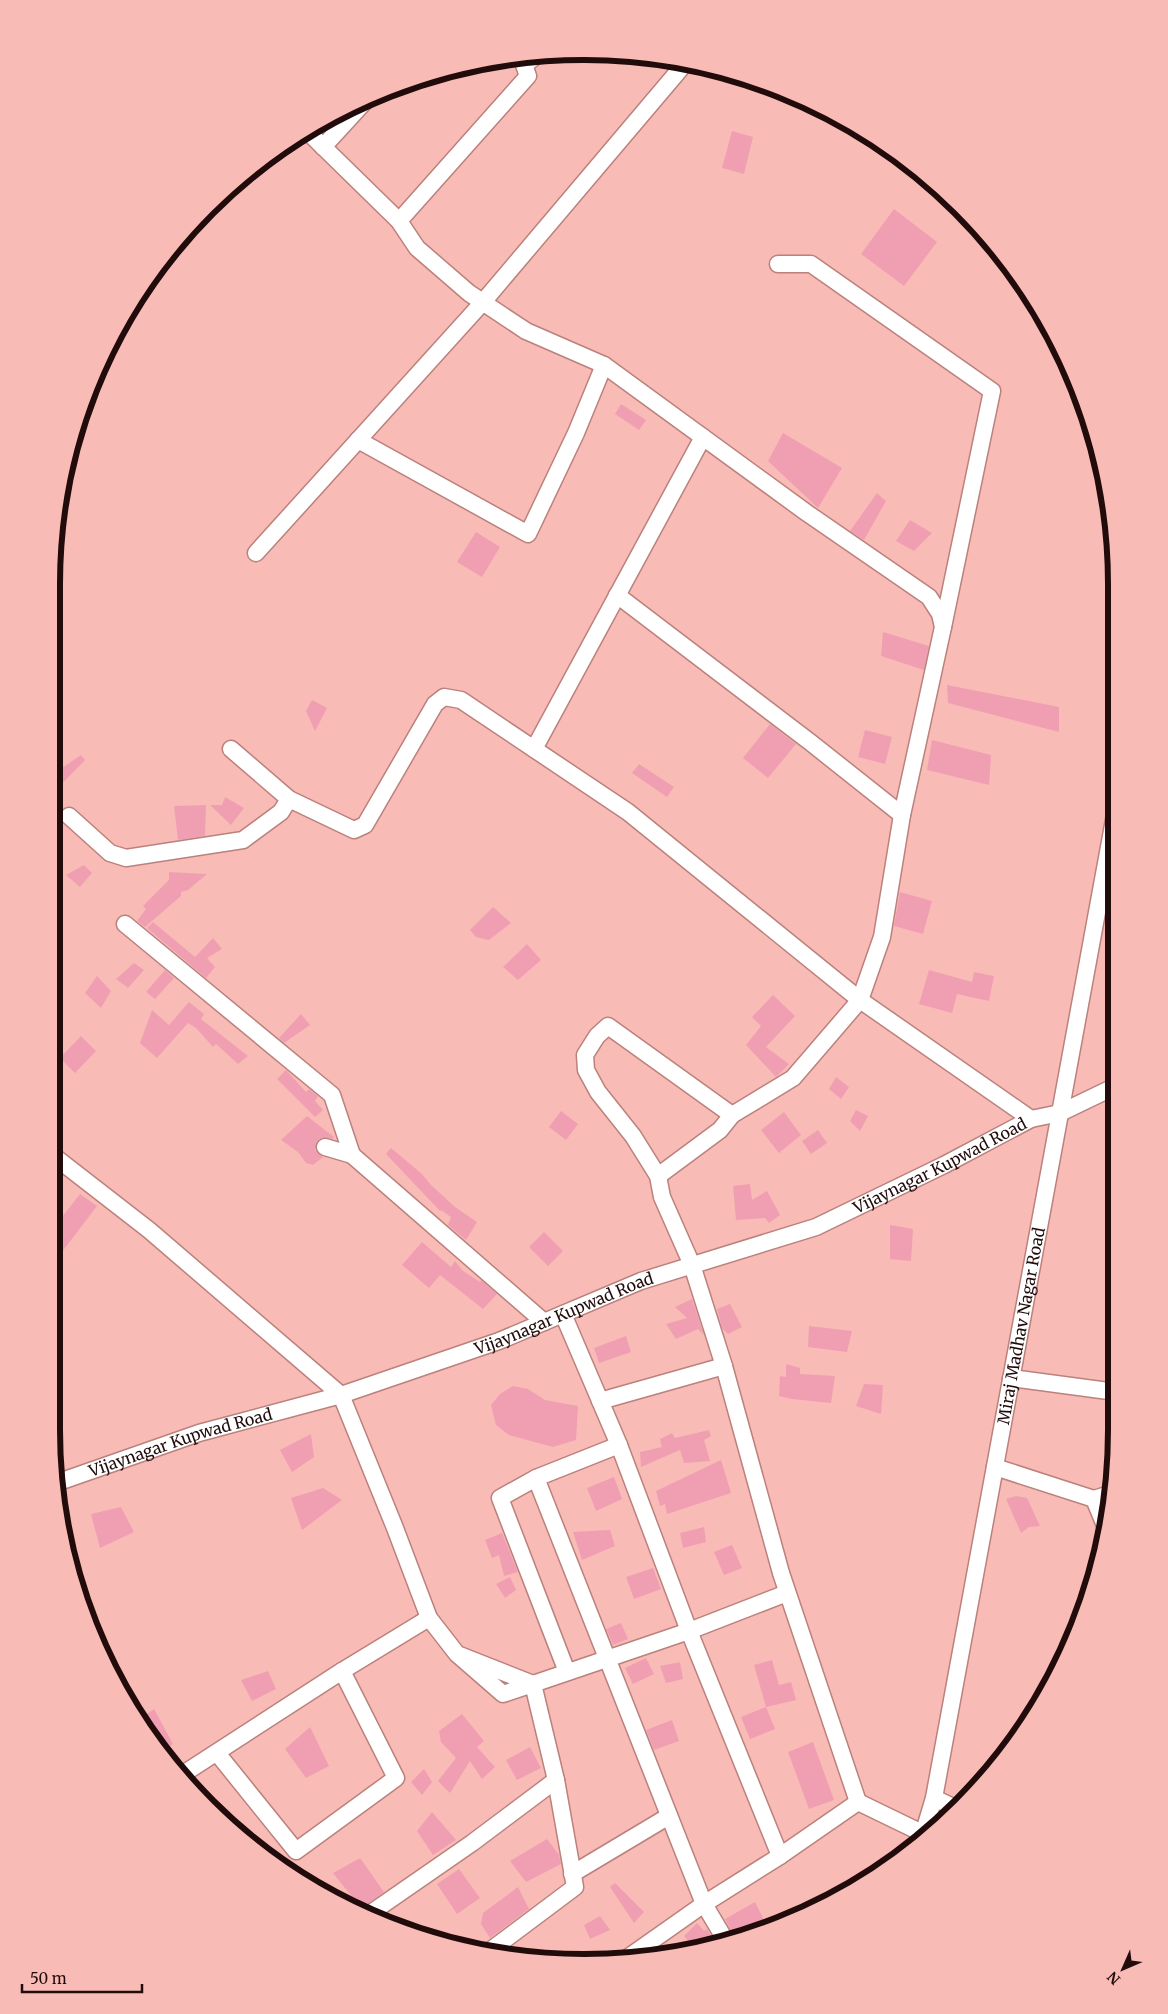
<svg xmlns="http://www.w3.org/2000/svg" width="1168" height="2014" viewBox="0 0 1168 2014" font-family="Merriweather,serif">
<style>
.building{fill:#f09fb2}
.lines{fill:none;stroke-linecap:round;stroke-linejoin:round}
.minor-casing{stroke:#bb817c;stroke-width:19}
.minor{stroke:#fff;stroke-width:16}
.labels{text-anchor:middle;stroke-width:4;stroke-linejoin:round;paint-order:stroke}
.street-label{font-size:16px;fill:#210c0b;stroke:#f9bbb6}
.rim{fill:none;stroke:#210c0b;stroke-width:6}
</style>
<rect width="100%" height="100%" fill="#f9bbb6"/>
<path class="building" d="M732 131 753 137 744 174 722 168Z
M894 209 937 242 904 286 861 254Z
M621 404 646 420 639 430 615 414Z
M783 433 842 468 818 508 768 461Z
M877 493 886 501 864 540 850 531Z
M910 520 932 533 914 551 896 541Z
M476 532 500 547 482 577 457 562Z
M883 632 929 646 924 670 881 656Z
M947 685 1059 707V732L948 703Z
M312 700 327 708 315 731 306 711Z
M770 724 796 744 768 778 743 758Z
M865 730 892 737 885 764 858 757Z
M932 740 991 755 989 785 927 770Z
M81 755 85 760 53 793V774Z
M639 764 674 787 667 797 632 773Z
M225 797 244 808 231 825 210 805H222Z
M206 805 205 836 178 840 174 806Z
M84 865 92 873 80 887 66 875Z
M169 872 207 874 188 890 181 892V896L145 927 137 921 146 909 143 906 169 880Z
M900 892 932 901 923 934 894 926Z
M493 907 511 923 489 940 476 937 470 930Z
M153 922 195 957 213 938 222 949 207 958 215 967 206 978 147 928Z
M527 944 541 960 518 980 503 967Z
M134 963 144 970 128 988 116 979Z
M165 970 174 978 155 999 146 992Z
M929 970 972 982 974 972 994 976 989 1001 957 994 952 1013 919 1004Z
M97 976 111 991 101 1008 85 993Z
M773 995 795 1016 766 1047 789 1064 776 1077 746 1045 761 1026 752 1017Z
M189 1002 204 1014 201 1019 248 1056 238 1064 216 1044 213 1047 196 1028 188 1023 157 1058 140 1043 152 1010 169 1025Z
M301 1014 310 1025 284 1043 279 1038Z
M81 1036 96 1051 75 1073 60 1058Z
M286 1070 306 1092 309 1089 318 1096 315 1101 323 1110 315 1117 277 1079Z
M836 1077 849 1087 841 1099 829 1089Z
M856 1110 868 1116 860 1131 850 1121Z
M561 1111 578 1124 566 1140 549 1127Z
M784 1112 801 1135 779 1153 761 1130Z
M307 1116 334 1137 332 1139 323 1137 318 1140 315 1150 323 1157 313 1165 306 1163 298 1152 281 1140Z
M818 1130 827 1143 811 1154 802 1141Z
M391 1148 422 1174 431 1185 455 1207 477 1222 466 1240 448 1225 451 1217 441 1210 440 1211 386 1154Z
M750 1184 752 1200 767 1191 780 1215 769 1223 765 1218 736 1220 733 1186Z
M80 1194 97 1206 55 1261V1226Z
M890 1225 913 1229 911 1261 890 1259Z
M544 1232 563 1251 548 1266 529 1247Z
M422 1242 451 1267 455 1261 463 1271 480 1282 481 1280 497 1294 483 1309 440 1275 429 1288 402 1265Z
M692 1299 704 1335 698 1329 676 1339 666 1324 687 1318 675 1307Z
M730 1304 742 1327 728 1334 722 1328 717 1309Z
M809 1326 852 1331 847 1352 808 1347Z
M626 1336 631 1352 599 1363 594 1348Z
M786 1364 800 1368V1374L835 1376 831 1403 792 1399 779 1396 780 1376 786 1377Z
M864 1384 883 1385 881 1414 856 1406Z
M513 1386 528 1389 545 1400 578 1406 576 1440 553 1447 509 1435 496 1425 491 1405 500 1394Z
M709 1430 711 1436 704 1440 710 1461 684 1463 680 1450 641 1467 640 1452 662 1447 660 1439 672 1433 675 1438Z
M311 1434 314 1457 292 1472 280 1450Z
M721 1460 731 1493 667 1514 665 1504 660 1506 656 1491Z
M614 1477 622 1499 596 1511 587 1488Z
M323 1488 342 1500 302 1530 291 1498Z
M1016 1496 1027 1498 1040 1526 1029 1527 1021 1533 1006 1499Z
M121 1507 134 1532 100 1548 91 1514Z
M704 1527 706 1542 683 1548 680 1533Z
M610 1530 615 1546 582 1560 573 1532Z
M502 1533 518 1572 504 1576 499 1555 492 1558 485 1540Z
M732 1545 742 1568 724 1575 714 1552Z
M653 1568 661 1589 634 1599 626 1577Z
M510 1577 516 1590 505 1598 496 1584Z
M621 1623 628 1639 613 1645 606 1629Z
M646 1658 654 1674 633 1684 625 1668Z
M772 1660 779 1685 791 1682 796 1700 766 1707 754 1665Z
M680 1662 683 1679 666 1683 660 1666Z
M268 1671 276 1689 252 1701 241 1680Z
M766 1707 775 1729 750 1739 741 1717Z
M154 1709 173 1744 160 1753 140 1719Z
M462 1714 484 1741 477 1747 495 1767 482 1779 470 1761 450 1793 438 1781 456 1758 441 1742 439 1731Z
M672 1720 679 1741 654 1750 646 1730Z
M310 1727 329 1766 306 1778 285 1749Z
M813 1742 834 1800 809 1809 788 1752Z
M530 1747 541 1768 517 1780 506 1760Z
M424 1769 432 1782 422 1795 411 1782Z
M432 1812 456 1840 433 1855 417 1831Z
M547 1839 559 1855 561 1864 526 1882 510 1861Z
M360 1858 384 1892 361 1908 333 1873Z
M459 1869 480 1898 457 1914 437 1884Z
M615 1883 644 1912 634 1923 610 1887Z
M518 1887 529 1909 490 1938 481 1924 483 1913Z
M755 1902 768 1928 735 1938 725 1919Z
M600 1916 610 1930 590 1939 584 1925Z
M697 1923 704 1931 707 1929 713 1939 694 1948 684 1936Z"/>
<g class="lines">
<g class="minor-casing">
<g id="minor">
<path d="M307 131 399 221 417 248 469 293 526 331 604 365 807 513 929 597 940 614 943 627 902 815 882 937 860 1000 793 1078 732 1115 720 1130 658 1176"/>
<path d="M323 147 367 99"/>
<path d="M399 221 528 76 524 65 536 56"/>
<path d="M778 264H811L992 391 943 627"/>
<path d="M358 440 528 534 576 433 604 365"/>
<path d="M256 553 483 302 687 61"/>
<path d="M617 595 810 742 902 815"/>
<path d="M231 749 289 799 354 830 365 825 435 704 444 697 461 700 628 812 860 1000 1031 1119"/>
<path d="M534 749 703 437"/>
<path d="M69 816 110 853 126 858 243 840 281 812 289 799"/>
<path d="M125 924 332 1095 352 1155"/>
<path d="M732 1115 608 1026 597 1036 585 1055 586 1070 598 1092 633 1136 658 1176 662 1197 692 1265 724 1366 781 1573 858 1802"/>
<path d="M325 1147 352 1155 544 1322"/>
<path d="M55 1157 149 1230 341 1395 395 1528 429 1618 457 1654 503 1694 533 1684 457 1654"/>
<path d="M563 1314 619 1445 689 1631 780 1856"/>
<path d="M1011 1378 1116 1392"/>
<path d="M600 1401 724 1366"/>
<path d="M619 1445 536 1478 704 1904 623 1961"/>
<path d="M995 1467 1094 1499 1104 1523"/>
<path d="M536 1478 500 1498 567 1672"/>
<path id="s1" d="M56 1483 199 1433 341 1395 499 1341 641 1281 816 1227 944 1165 1031 1119 1060 1113 1116 1086"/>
<path d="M1094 1499 1110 1494"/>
<path d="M217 1753 296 1851 396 1778 342 1671"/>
<path d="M180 1776 342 1671 429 1618"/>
<path d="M934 1798 955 1808"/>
<path id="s2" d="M921 1841 934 1798 1116 809"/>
<path d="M572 1874 669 1816"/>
<path d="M368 1915 472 1843 556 1780 533 1684 689 1631 787 1593"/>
<path d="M726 1941 704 1904 780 1856 858 1802 922 1833"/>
<path d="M487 1953 575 1887 556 1780"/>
</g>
</g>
<use href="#minor" class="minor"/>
</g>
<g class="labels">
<g class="street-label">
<text dy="6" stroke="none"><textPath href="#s1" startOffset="941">Vijaynagar Kupwad Road</textPath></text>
<text dy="6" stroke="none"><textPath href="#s1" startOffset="536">Vijaynagar Kupwad Road</textPath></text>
<text dy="6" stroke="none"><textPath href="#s2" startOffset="525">Miraj Madhav Nagar Road</textPath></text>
<text dy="6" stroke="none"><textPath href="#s1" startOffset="131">Vijaynagar Kupwad Road</textPath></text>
</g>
</g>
<path d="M0 0H1168V2014H0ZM584 60H584A524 524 0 0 1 1108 584V1430A524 524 0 0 1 584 1954H584A524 524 0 0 1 60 1430V584A524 524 0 0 1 584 60Z" fill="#f9bbb6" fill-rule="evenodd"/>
<path class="rim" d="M584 60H584A524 524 0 0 1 1108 584V1430A524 524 0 0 1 584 1954H584A524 524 0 0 1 60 1430V584A524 524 0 0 1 584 60Z"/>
<g transform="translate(1123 1969) rotate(225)" stroke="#f9bbb6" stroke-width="4" paint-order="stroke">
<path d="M0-4L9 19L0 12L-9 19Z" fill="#210c0b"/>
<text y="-8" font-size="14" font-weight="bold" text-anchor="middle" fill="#210c0b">N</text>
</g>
<path d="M22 1984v8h120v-8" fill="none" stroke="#210c0b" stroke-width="2.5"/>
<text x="30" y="1984" font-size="15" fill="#210c0b" stroke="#f9bbb6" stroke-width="4" paint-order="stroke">50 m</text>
</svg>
